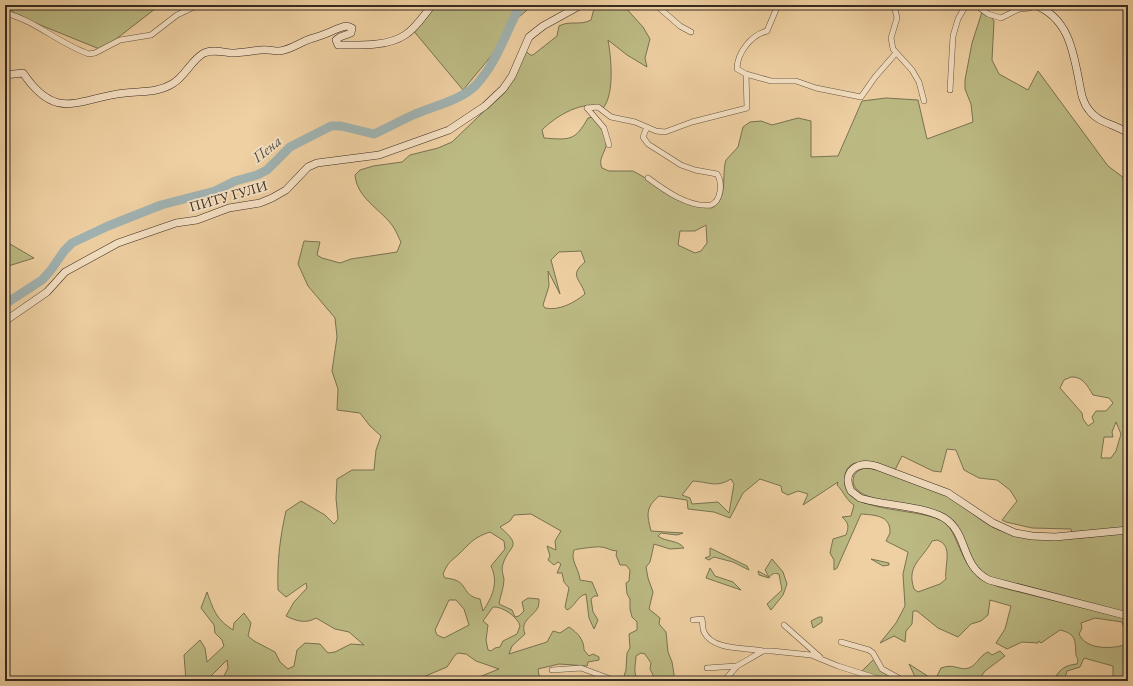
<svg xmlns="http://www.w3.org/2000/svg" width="1133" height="686" viewBox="0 0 1133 686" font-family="'EB Garamond',serif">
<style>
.green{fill:#bcba83;stroke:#797252;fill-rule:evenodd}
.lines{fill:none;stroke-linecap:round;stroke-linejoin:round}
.river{stroke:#a0b3b2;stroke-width:9}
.street-casing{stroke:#645440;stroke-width:6}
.secondary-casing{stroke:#362b20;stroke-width:8}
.street{stroke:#f5e0c3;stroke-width:5}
.secondary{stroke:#f5e0c3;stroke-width:7}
.labels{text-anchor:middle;stroke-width:4;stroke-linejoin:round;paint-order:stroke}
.street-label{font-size:14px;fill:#362b20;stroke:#f5e0c3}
.water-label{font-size:15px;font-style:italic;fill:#504d44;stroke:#f5e0c3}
</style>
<rect width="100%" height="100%" fill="#efd0a2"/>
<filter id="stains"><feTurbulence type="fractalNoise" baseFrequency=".005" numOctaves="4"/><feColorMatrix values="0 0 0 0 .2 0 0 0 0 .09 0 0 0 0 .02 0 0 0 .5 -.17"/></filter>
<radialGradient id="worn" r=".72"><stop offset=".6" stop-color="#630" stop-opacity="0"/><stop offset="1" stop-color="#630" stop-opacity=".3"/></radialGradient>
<path class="green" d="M5 5H160L102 50 18 16Z
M432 5H518L509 21 497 49 463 90 412 29Z
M521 5H533L512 23 521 6Z
M595 5H623L643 27 650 39 645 58 647 67 627 55 608 40C611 56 615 94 603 108 583 99 556 116 542 130L544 138C570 140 575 141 588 118L593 117C599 125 609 136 606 146 604 154 598 160 602 168L609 171H633L695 206 712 208C729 198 721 175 726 160L738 147 743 127 750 122 761 121 772 125 798 118 811 121V157L838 156 862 101 886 98 918 100 927 139 973 122 971 104 965 89V80L972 43 982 12 992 18 994 21 992 60 999 74 1028 90 1038 71 1108 166 1128 181V527L1072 533 1071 529 1032 528 1006 522 1002 520 1017 501 1010 490 997 480 979 478 964 470 956 450 947 449 941 472 933 471 902 456 895 470C877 464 841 450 845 485 848 513 925 508 944 522 950 526 953 533 956 540 967 565 971 577 999 587L1128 619V681H1111L1113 676V666L1084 658 1080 667 1067 671 1064 681H1054C1058 670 1065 665 1077 664 1079 659 1077 659 1076 655 1075 641 1077 634 1060 630L1041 643 1039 641 1038 643 1022 642 1007 649 996 643 1005 629 1011 606 990 600 988 615 981 621 971 624 958 637 938 628 917 611H913L912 624 906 631 905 642 894 636 880 643 896 623 905 606 903 574 908 552 886 541 890 533C891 515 874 515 861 514L837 568 834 570V560L830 553 833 539 846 535C849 527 849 523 842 517L851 516 854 505C846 500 844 492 837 485L838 482 803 505 808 494 798 491 788 495 782 492 781 486 760 479 743 493 730 518 714 512 688 509 687 500 659 496C645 508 647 515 651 531L683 533 677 535 661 533 658 536C665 542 679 540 684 548L670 549 654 544 650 562 646 567 648 578 653 592 649 609 660 618 659 624 666 632 668 652 672 662 675 681H654V677L650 669 651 663 645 654 641 653 636 656C636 664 632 674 639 681H627L623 679 626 670 627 653 630 648 629 634 637 630V622L632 617 630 609V599L627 594 626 583 629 581 630 570 626 565H620L616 555 617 551C611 551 606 547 601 547 599 546 576 549 574 550 570 561 579 568 580 580L592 582 598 596H594L591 599 593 612 598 620 594 629 589 618 586 594C577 596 575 607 567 610L565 607 569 588 564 582 562 573H557L561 564 558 562 554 565 548 560 550 556 547 546 556 550 555 541 561 531 531 514 514 515 510 521 500 527C524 548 509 544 503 564 501 569 503 574 504 579 504 588 500 596 499 604L512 610 515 617 519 616 524 611 522 602 528 598 539 599C539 602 539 607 537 609 531 618 520 621 525 634L512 646 509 654 547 642 553 631 560 633 569 627C578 633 584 640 584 650L589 656 593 654 599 657V660L588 662 587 666 559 664 538 669 540 681H469L499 669 476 661 466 654 458 653 455 655 447 667 423 677 421 681H226L224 676 228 668 227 660 208 679V681H186L184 655 200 640 205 648 207 662 224 646 222 640 215 633 214 625 201 608 207 592C214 611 216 619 233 630L234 623 244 613 251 623 248 636 254 641 275 652 280 662 288 669 294 666 297 650 305 643 320 644 328 653 335 652 351 644 364 645 349 632 335 629 316 618C306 624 296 621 286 616L294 602 307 588 306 583 286 597 278 590C277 562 280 537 286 511L301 501 325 515 334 524 338 519 336 498 337 479 352 470H374L376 450 381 436 370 426 360 413 337 410 338 389 332 371 337 337 335 318 308 286 298 264 304 241 320 242 317 255 322 258 340 263 351 259 397 252 401 242C398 237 396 230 392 225 379 208 357 198 355 175L360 170 373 166 402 162 410 155 438 148 452 142 503 93 526 51 530 55H533L557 36 559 26C570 20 580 26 591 20ZM706 225 707 243 701 251 695 253 678 245 680 231H695ZM581 251 585 262C568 276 581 279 585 294 574 303 559 311 545 308L543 305 549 286 548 271 560 294 551 260 559 252ZM1071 377C1083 376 1088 387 1093 395L1109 398 1113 403 1106 411H1096L1092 417 1094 422 1088 426 1083 419 1082 413 1060 388 1064 380ZM1116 422 1121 434 1116 451 1111 458H1101L1104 437H1113L1112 432ZM731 479 734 484 729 513 718 502 692 504 690 498 682 495 693 481C709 482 716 488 731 479ZM490 532 504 541 505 549 491 566C499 583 492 597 483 611L480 599C459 595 471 580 445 578L443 574C449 560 451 562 461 552 472 541 475 537 490 532ZM937 540C954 545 944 566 946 579L940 584 918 592 914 589C906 565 922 560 932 541ZM449 600H456L464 609 469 625 444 638 437 635 435 630ZM493 607C502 606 518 617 520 626L517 634 503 641 500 647 495 648 491 651 488 650 486 640 488 625 483 621ZM1095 618 1122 622 1127 637 1124 645C1111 649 1086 650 1079 634L1082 628 1081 623Z
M5 241 34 258 5 267Z
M866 468C888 471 938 489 957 502 971 511 983 524 999 530 1041 546 1085 537 1128 533V613L991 578C987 575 980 572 976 568 965 556 963 530 949 517 932 501 843 507 854 476 856 471 861 469 866 468Z
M710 548 747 566 749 570 733 562 714 557 709 560 705 558 710 556Z
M772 559 783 572 787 584 783 595 771 610 767 604 782 590 779 574C774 573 772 573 769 578L759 575 758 571 769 577 765 570Z
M871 559 889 563V565L883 566Z
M710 568 715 576 733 582 741 590 706 578Z
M819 617H822V622L813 628 811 621Z
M1000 651 1005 656 985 671 978 681H917L909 664 929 677 936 678 941 668C955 663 959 671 969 668 977 665 980 655 988 652L992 655Z
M875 658 879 666 904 681H885L860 673Z"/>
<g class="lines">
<path class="river" d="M5 304 42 280 51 270 64 251 72 243 108 226 161 205 215 191 235 181 257 175 267 170 290 147 331 126H341L374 134C387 128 400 121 413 115 433 106 460 101 476 85 499 60 505 32 521 5"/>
<g class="street-casing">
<path id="street" d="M656 5 680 26 691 32
M894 5 897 18 891 38 893 49 912 70 919 82 924 101
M976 5 988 14 1001 18 1019 9 1030 8 1033 5
M5 13C34 20 60 44 89 54L95 53 120 40 151 35 177 15 198 5
M746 74 771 81H796L816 88 861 97 875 77 896 53
M950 90 953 36 958 19 966 5
M587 108 598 107 611 117 635 122 656 131 665 132 692 122 747 108 746 74 737 69C737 53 751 35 767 31L778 5
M587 108 604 128 609 145
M647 127 643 137 648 144 681 165 695 170 717 174C723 183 721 201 711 205 689 208 664 190 648 178
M693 620 702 619C703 623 702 628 704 632 713 651 746 647 763 651
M784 625 820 657
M841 642 869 650 873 653 882 669 904 681
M707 668 736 666
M552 670 581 668 616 681
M724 681 737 666 763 651H772L811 655 838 666 885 681"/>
</g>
<g class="secondary-casing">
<path id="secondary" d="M1035 5C1068 18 1073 50 1079 81 1081 91 1082 102 1089 110 1098 123 1115 124 1128 133
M5 75 23 73C57 123 78 98 125 93 141 91 157 93 172 84 185 77 191 60 204 53 213 49 222 52 231 53 241 53 251 51 261 50 267 49 273 51 279 51 289 50 296 45 305 41 311 38 318 37 325 34 333 31 339 27 347 26L352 28 351 33 340 37 336 40 338 45C358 45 387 47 405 35 416 28 424 15 432 5
M5 321 47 292 65 272 118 243 176 223 197 220 229 208 260 203 272 198 286 190 308 167 317 163 379 155 449 130 485 106 503 89 512 76 529 37 543 26 581 5
M1128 530 1055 537 1032 536 1015 533 993 523 948 493 876 466C858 461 841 471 851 491L860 498C884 506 929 506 947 520 968 536 961 566 989 580L1128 616"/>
</g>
<use href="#street" class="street"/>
<use href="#secondary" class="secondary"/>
</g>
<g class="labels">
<g class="street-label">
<text transform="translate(228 196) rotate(-16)" y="5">ПИТУ ГУЛИ</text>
</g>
<g class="water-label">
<text transform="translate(267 149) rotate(-39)" y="5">Пена</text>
</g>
</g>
<rect width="1133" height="686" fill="none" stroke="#efd0a2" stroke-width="20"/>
<rect x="6" y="6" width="1121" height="674" fill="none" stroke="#362b20" stroke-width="2"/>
<rect x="10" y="10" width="1113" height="666" fill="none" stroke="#362b20"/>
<rect width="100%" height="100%" filter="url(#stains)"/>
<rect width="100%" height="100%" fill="url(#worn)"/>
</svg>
